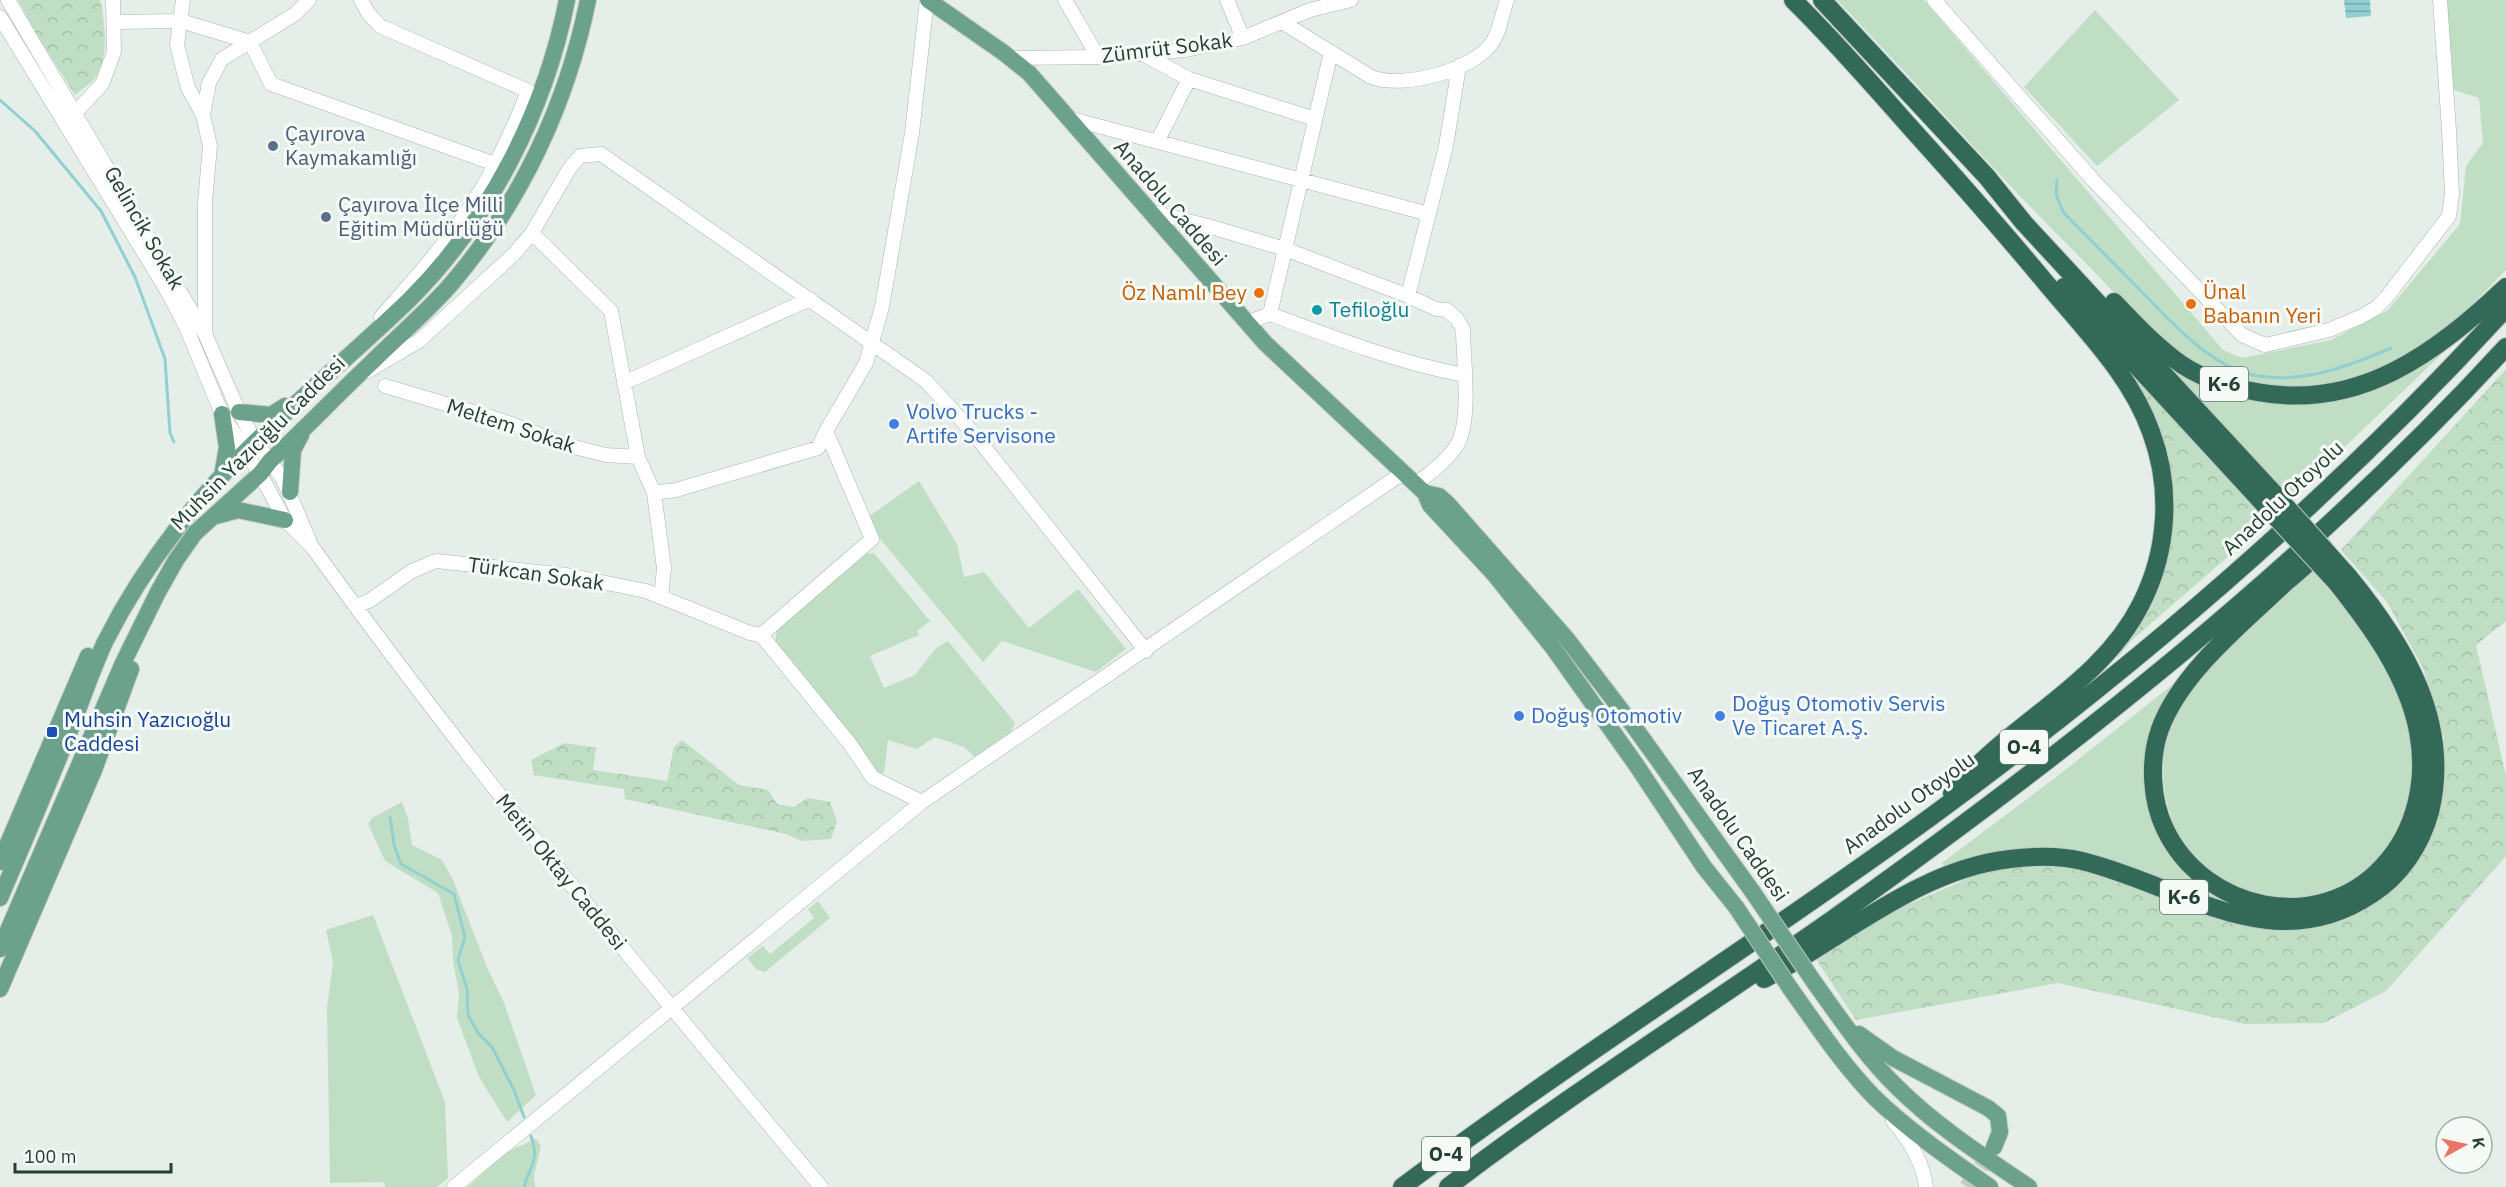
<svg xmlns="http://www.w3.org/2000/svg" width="2506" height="1187" viewBox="0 0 2506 1187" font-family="'IBM Plex Sans',sans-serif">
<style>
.green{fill:#c0dec4}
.forest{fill:url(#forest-crowns)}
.water{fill:url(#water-rules)}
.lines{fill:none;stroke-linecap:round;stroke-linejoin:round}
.stream{stroke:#91cfd0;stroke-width:3}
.major-tunnel{stroke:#bfcbc5;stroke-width:16;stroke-dasharray:16 8;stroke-linecap:butt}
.minor-casing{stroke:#a8b6af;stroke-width:15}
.major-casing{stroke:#c2c9c6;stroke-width:18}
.highway-casing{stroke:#c2c9c6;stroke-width:20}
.minor{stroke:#fff;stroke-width:14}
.major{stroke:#6ca18c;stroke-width:16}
.highway{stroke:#326a57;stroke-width:18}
.major-bridge-casing{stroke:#c2c9c6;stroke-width:18;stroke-linecap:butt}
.highway-bridge-casing{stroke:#c2c9c6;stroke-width:20;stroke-linecap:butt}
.major-bridge{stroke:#6ca18c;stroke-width:16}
.highway-bridge{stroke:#326a57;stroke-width:18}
.service-dot{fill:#5c6f8a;stroke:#f6faf7;stroke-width:2}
.food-dot{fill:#e8710a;stroke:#f6faf7;stroke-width:2}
.culture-dot{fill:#0f9aa8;stroke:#f6faf7;stroke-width:2}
.shop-dot{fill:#3f7fe0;stroke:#f6faf7;stroke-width:2}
.transit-dot{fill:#1a4fb4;stroke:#f6faf7;stroke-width:2}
.labels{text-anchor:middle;stroke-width:6;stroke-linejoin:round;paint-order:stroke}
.shield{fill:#f6faf7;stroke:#64776e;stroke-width:1.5}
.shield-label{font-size:20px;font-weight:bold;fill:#253f34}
.street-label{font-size:21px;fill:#253f34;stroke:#f6faf7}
.service-label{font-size:21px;fill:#4e5e75;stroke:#f6faf7;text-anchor:start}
.food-label{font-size:21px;fill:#c56008;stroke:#f6faf7;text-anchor:start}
.culture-label{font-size:21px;fill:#0d838f;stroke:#f6faf7;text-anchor:start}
.shop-label{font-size:21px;fill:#366cbe;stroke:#f6faf7;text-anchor:start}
.transit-label{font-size:21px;fill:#164399;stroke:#f6faf7;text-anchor:start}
</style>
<defs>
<pattern id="forest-crowns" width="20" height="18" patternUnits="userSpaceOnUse" patternTransform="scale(1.5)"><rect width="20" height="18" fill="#c0dec4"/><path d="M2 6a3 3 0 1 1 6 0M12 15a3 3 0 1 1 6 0" fill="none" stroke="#a5c0a9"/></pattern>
<pattern id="water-rules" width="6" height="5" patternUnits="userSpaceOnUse" patternTransform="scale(1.5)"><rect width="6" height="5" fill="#91cfd0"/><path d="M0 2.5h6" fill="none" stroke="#76a9aa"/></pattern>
</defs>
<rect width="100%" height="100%" fill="#e5eee9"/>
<path class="green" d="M1837 0H1924L2223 350 2242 358 2331 340 2388 310 2460 224 2466 166 2483 143 2479 98 2451 89 2444 0H2506V270C2483 293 2460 319 2433 338 2350 396 2251 407 2168 343 2134 316 2104 281 2074 251 1992 170 1917 83 1837 0Z
M2095 10 2179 100 2097 166 2024 87Z
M2439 352 2441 355 2291 498 2161 358 2279 402 2281 405C2347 406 2385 388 2439 352Z
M919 481 957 544 964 577 984 572 1029 628 1078 589 1126 649 1096 672 1002 641 983 662 876 534 868 517Z
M874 553 930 621 917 631 919 635 870 656 884 688 915 675 936 648 948 641 1015 723 1011 732 975 757 964 747 935 737 917 749 888 740 884 773 878 774 775 644 777 628 866 554Z
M2313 570C2345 609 2378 647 2398 693 2409 720 2416 756 2411 786 2397 879 2306 924 2224 880 2196 864 2176 838 2168 807 2161 780 2161 749 2173 723 2197 667 2269 613 2313 570Z
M2176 682 2161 708V837C2176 865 2197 884 2224 901L2221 905 2142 871 2103 858 2072 852 1944 867 1942 863 2055 778Z
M402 802 408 819 412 845 442 860 453 880 487 967 504 1003 536 1095 507 1122 479 1077 457 1018 459 994 453 960 452 936 438 893 385 861 368 824 372 818Z
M818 901 830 918 765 972 757 970 747 958 763 946 770 954 814 918 808 909Z
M373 915 445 1102 448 1178 437 1187H385L384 1182 330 1183 327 1008 333 962 326 930Z
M536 1139 541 1146 534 1176 535 1187H468L506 1152Z"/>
<path class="forest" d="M18 0H100C105 21 109 56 97 75 92 83 82 89 75 95L35 32Z
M2101 337 2268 522 2132 640 2117 658 2116 654 2172 504Z
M2506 369V621L2476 645 2506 776V856L2386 991 2324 1023 2245 1024 2058 983 1856 1020 1814 956 1866 923 1983 872 2030 864 2088 870 2228 921 2291 928 2347 919 2386 896 2409 872 2439 809 2444 737 2423 668 2387 602 2341 550Z
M682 740 739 785 768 790 777 804 794 807 808 798 830 802 837 821 831 839 802 841 786 834 625 799 624 789 534 775 531 760 564 743 596 748 593 770 667 781 674 747Z"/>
<path class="water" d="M2344 0H2370L2371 16 2346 18Z"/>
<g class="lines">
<path class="stream" d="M0 100 35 131 101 211 135 277 165 359 170 433 174 442
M2057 180 2056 195 2063 212C2089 238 2114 264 2140 290 2167 317 2201 356 2237 370 2287 390 2345 368 2391 348
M390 817 394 845 401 864 454 894 465 937 458 960 467 989 468 1015 478 1033 492 1047 514 1090 524 1117
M524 1187C530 1165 540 1161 531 1136"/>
<path class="major-tunnel" d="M1967 1187 1994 1148"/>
<g class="minor-casing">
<path id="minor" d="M8 0 205 334 239 412 255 441 283 479 309 540
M183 0 177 45 188 88 203 115
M361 0 368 13 380 26 528 91C514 127 498 162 478 195 451 239 415 278 381 317
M1065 0 1098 57
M1227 0 1243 38
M1934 0 2093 180 2242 335 2265 345 2329 330 2360 317 2376 308 2386 298 2449 216 2452 194 2449 130 2440 0
M0 17 166 289 186 327 222 414 260 474 285 520 313 548C472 769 646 978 821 1187
M114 22 181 21 250 42 271 84 495 164
M1282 22 1371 77C1403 89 1471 71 1491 44 1500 33 1502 13 1507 0
M1143 54 1189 79 1315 119
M1011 58 1098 57 1186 50 1243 38 1310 10 1351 0
M76 112 102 84 114 52 113 0
M1068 118 1429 214
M1158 140 1189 79
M1148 211 1208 226 1285 249 1408 296 1436 309 1447 310 1457 319 1463 329C1463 359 1472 420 1457 445 1447 461 1431 472 1416 484
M532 233 611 311 638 457 654 493 664 568 661 597
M1408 296 1446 146 1459 66
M1270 314C1334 338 1397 362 1464 375
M1246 323 1270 314 1331 52
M205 334V202L210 146 203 115 209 83 222 59 295 14 309 0
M368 371 419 341 514 254 532 233 569 169 580 156 601 154 926 381 974 434 1146 651
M626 382 810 299
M385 386 500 420 570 446 606 455 638 457
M654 493 676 490 818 448 826 431
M355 606 369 601 412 571 436 561 567 575 646 591 750 633 761 635 872 539 826 431 866 363 882 307 912 133 927 0
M761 635 850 744 873 778 922 802
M1893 1121C1909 1140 1923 1162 1926 1187
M454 1187 922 802 1404 472"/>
</g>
<g class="major-casing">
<path id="major" d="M928 0 1004 53 1029 73 1265 343 1425 493 1430 505 1494 574 1554 649 1637 766 1704 867 1736 907
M239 412 271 415 285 406
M222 414 227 447 222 476
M290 492 293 450 301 435
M1425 493 1439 496 1448 504 1567 639 1635 728 1752 891
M216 516 238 510 285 520
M0 862 88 656
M0 898C22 847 44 795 65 743 79 710 90 674 105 642 125 602 151 562 178 527 245 440 332 375 410 299 490 219 545 111 567 0
M0 949 123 663 158 592 176 560 195 533 260 474 270 461C305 429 337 395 371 363 398 336 427 312 452 283 521 202 567 104 588 0
M1814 982C1840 1018 1865 1056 1897 1087 1936 1126 1983 1156 2029 1187
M1790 988C1817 1026 1842 1064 1874 1097 1909 1131 1950 1159 1990 1187
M0 989 94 770 131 669
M1859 1034 1893 1058 1988 1108 1998 1116 2000 1132 1994 1147"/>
</g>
<g class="highway-casing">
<path id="highway" d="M1793 0C1834 40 1872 84 1910 127 1956 178 2002 230 2046 283 2084 329 2131 375 2151 432 2172 488 2168 551 2141 604 2100 686 2007 724 1952 793
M1822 0 1987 177 2024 223 2271 490
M2064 287 2261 501
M2114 302C2133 322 2152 342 2174 359 2197 377 2228 387 2257 392 2359 411 2436 353 2506 287
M2323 547C2313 560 2299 571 2286 582 2243 623 2181 672 2160 729 2149 760 2151 800 2165 829 2204 911 2319 936 2383 866 2417 830 2427 778 2418 731 2407 675 2371 626 2336 582
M1764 979C1843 938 1919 869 2010 859 2034 856 2058 855 2082 861 2181 885 2272 961 2372 894 2401 875 2421 845 2430 812 2452 721 2403 643 2348 576
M1402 1187C1575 1057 1758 943 1932 816 2138 665 2334 497 2506 308
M1448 1187C1572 1092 1705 1009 1833 919 2073 748 2306 565 2506 347"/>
</g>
<use href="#minor" class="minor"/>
<use href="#major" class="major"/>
<use href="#highway" class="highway"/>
<g class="major-bridge-casing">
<path id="major-bridge" d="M1752 891 1814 982
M1736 907 1790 988"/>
</g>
<g class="highway-bridge-casing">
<path id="highway-bridge" d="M2271 490 2348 576
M2261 501 2336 582"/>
</g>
<use href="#major-bridge" class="major-bridge"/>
<use href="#highway-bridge" class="highway-bridge"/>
</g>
<g class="service-dot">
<circle cx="273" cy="146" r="6"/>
<circle cx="326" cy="217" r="6"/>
</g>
<g class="food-dot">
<circle cx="1259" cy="293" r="6"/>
<circle cx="2191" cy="304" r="6"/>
</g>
<circle class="culture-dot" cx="1317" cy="310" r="6"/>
<g class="shop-dot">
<circle cx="894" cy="424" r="6"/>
<circle cx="1519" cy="716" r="6"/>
<circle cx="1720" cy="716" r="6"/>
</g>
<rect class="transit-dot" x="46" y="726" width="12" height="12" rx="3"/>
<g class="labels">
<g class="shield">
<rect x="2200" y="367" width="48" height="34" rx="4.5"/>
<rect x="2000" y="730" width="48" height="34" rx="4.5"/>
<rect x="2160" y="880" width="48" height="34" rx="4.5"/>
<rect x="1422" y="1137" width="48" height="34" rx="4.5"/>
</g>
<g class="shield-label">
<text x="2224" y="391">K-6</text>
<text x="2024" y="754">O-4</text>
<text x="2184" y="904">K-6</text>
<text x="1446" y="1161">O-4</text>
</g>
<g class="street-label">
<text transform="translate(1167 48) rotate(-7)" y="7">Zümrüt Sokak</text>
<text transform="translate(1170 203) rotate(49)" y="7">Anadolu Caddesi</text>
<text transform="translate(144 228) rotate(60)" y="7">Gelincik Sokak</text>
<text transform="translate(511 426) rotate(18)" y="7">Meltem Sokak</text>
<text transform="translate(258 443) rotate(-45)" y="7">Muhsin Yazıcığlu Caddesi</text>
<text transform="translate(2283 498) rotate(-43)" y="7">Anadolu Otoyolu</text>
<text transform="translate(536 574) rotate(8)" y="7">Türkcan Sokak</text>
<text transform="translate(1909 803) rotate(-36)" y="7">Anadolu Otoyolu</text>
<text transform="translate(1738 834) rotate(55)" y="7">Anadolu Caddesi</text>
<text transform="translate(561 872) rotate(51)" y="7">Metin Oktay Caddesi</text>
</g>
<g class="service-label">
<text x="285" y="141">Çayırova<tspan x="285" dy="24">Kaymakamlığı</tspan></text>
<text x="338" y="212">Çayırova İlçe Milli<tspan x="338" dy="24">Eğitim Müdürlüğü</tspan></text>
</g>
<g class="food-label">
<text x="2203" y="299">Ünal<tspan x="2203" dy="24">Babanın Yeri</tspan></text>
<text x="1247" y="300" text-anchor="end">Öz Namlı Bey</text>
</g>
<g class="culture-label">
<text x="1329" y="317">Tefiloğlu</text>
</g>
<g class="shop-label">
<text x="906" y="419">Volvo Trucks -<tspan x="906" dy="24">Artife Servisone</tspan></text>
<text x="1732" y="711">Doğuş Otomotiv Servis<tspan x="1732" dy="24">Ve Ticaret A.Ş.</tspan></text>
<text x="1531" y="723">Doğuş Otomotiv</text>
</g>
<g class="transit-label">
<text x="64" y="727">Muhsin Yazıcıoğlu<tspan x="64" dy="24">Caddesi</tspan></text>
</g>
</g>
<g transform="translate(2464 1145) rotate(82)"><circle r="28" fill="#f6faf7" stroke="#a2afa9" stroke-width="1.5"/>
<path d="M0-4.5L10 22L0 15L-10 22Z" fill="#ec7466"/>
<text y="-9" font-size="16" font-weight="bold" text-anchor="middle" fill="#253f34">K</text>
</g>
<path d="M15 1163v9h156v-9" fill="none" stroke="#253f34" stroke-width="3"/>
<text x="24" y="1163" font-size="18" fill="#253f34" stroke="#f6faf7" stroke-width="4.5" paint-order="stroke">100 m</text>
</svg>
